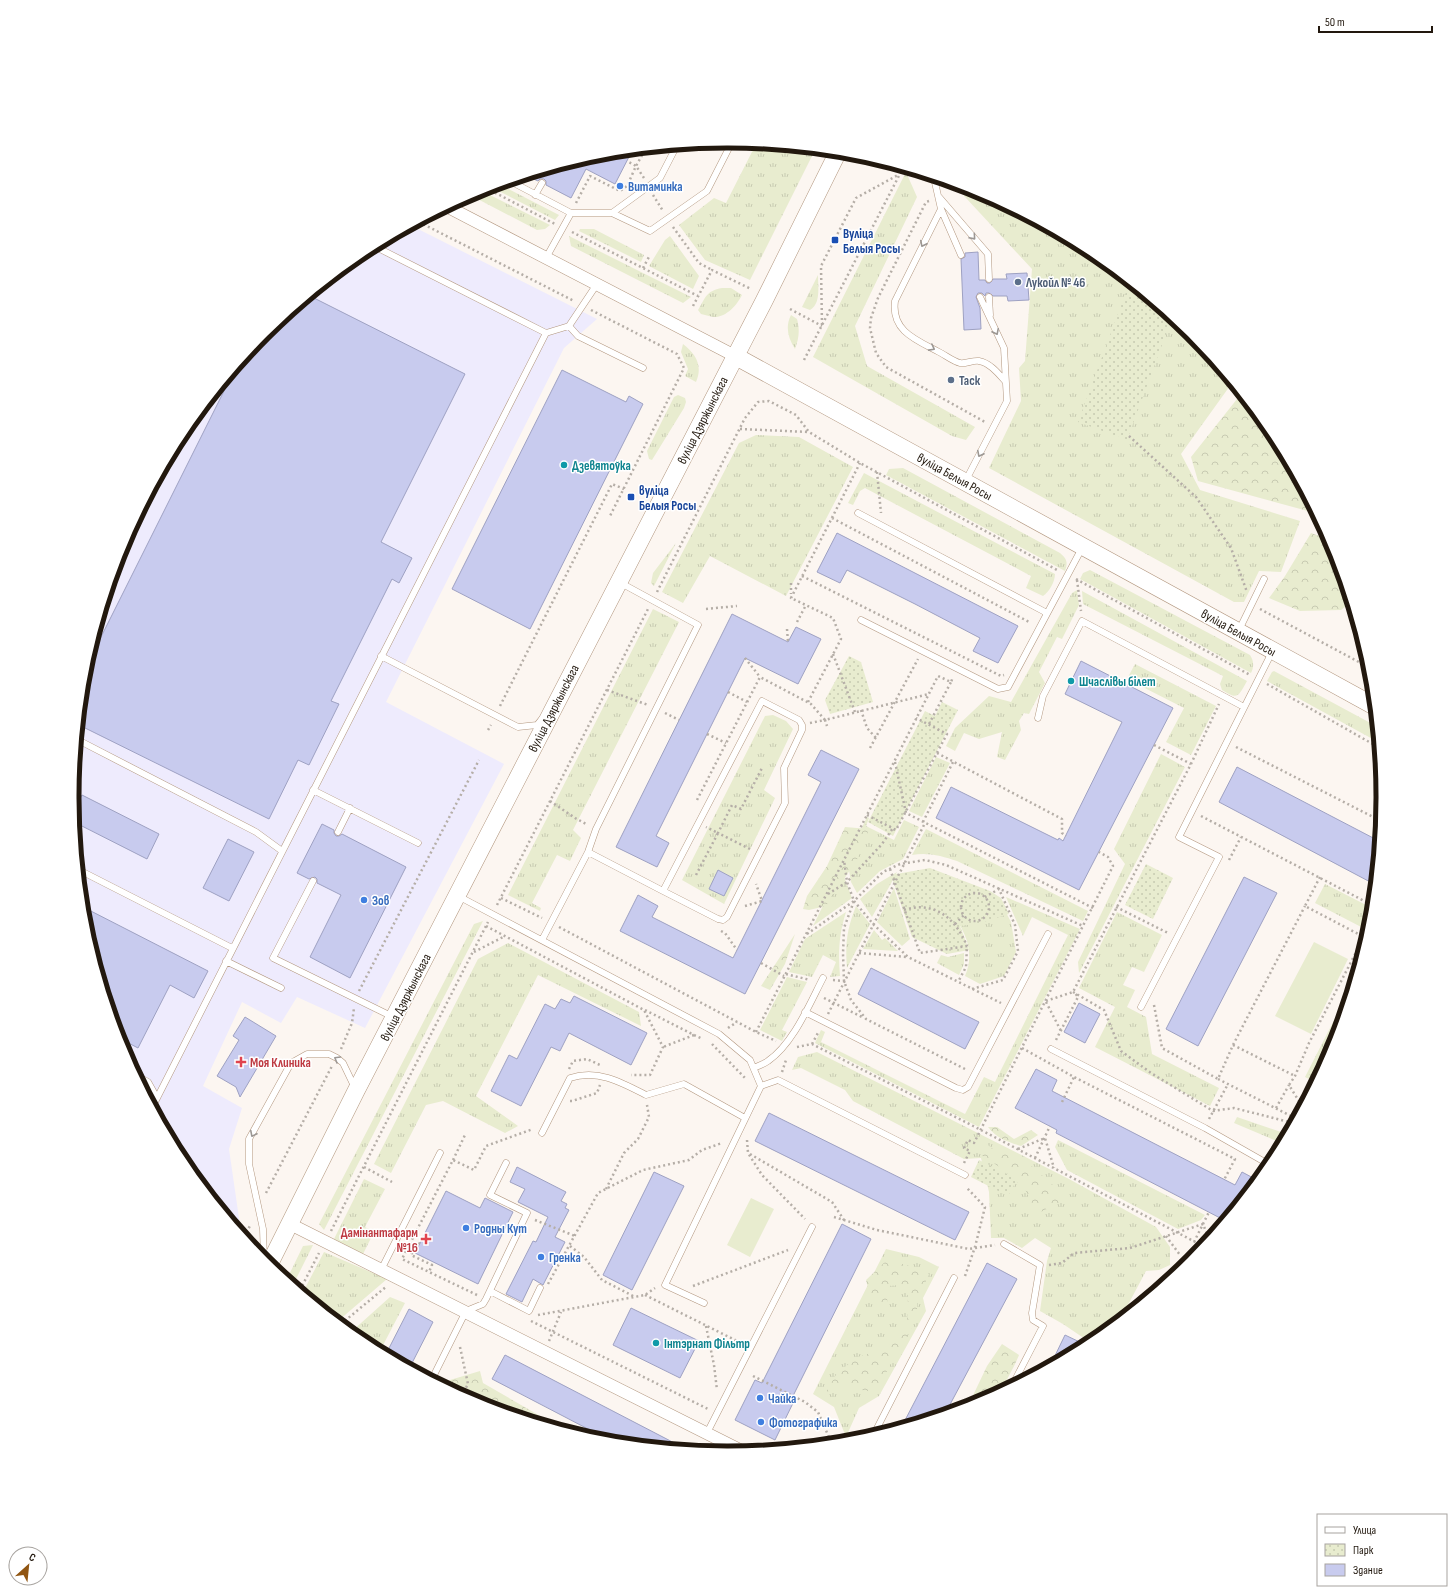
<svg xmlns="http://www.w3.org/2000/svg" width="1455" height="1594" viewBox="0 0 1455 1594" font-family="'Sofia Sans Condensed',sans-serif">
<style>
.industrial{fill:#eeebfd}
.grass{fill:url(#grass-tufts)}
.forest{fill:url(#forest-crowns)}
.park{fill:url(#park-dots)}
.pitch{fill:#e8eccf}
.building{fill:#c8cbee;stroke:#9ea1c2}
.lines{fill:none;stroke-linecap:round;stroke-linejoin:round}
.service-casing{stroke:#b2967e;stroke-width:7}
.minor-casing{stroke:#b2967e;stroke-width:13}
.secondary-casing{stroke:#b2967e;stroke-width:18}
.path{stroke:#b5aea7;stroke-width:2.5;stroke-dasharray:2 3;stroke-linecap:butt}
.service{stroke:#fff;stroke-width:6}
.minor{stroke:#fff;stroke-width:12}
.secondary{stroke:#fff;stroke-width:17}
.oneway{stroke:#9c9793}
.shop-dot{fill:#3f7fe0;stroke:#fff;stroke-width:1.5}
.transit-dot{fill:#1a4fb4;stroke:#fff;stroke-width:1.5}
.service-dot{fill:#5c6f8a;stroke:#fff;stroke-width:1.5}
.culture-dot{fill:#0f9aa8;stroke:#fff;stroke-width:1.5}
.health-dot{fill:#e0444e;stroke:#fff;stroke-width:1.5}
.labels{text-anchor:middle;stroke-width:3;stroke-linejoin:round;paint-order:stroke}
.shop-label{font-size:13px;font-weight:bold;fill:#366cbe;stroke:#fff;text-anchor:start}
.transit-label{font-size:13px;font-weight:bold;fill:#164399;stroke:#fff;text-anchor:start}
.service-label{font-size:13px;font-weight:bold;fill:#4e5e75;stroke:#fff;text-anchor:start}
.street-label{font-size:13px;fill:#22180e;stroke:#fff}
.culture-label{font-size:13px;font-weight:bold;fill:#0d838f;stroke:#fff;text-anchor:start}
.health-label{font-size:13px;font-weight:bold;fill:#be3a42;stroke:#fff;text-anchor:start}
.rim{fill:none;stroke:#22180e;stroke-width:5}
</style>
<defs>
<pattern id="grass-tufts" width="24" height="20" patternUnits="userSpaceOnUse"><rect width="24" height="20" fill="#e8eccf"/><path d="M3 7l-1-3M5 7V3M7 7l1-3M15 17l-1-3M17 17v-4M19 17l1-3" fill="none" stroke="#c7cab1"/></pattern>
<pattern id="forest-crowns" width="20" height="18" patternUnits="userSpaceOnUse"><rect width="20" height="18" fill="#e8eccf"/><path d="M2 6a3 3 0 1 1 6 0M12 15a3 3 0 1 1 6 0" fill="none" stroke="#c7cab1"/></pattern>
<pattern id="park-dots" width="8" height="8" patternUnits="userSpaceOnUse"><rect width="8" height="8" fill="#e8eccf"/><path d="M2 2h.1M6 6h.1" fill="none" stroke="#c7cab1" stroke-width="1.8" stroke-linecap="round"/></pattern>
</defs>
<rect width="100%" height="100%" fill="#fcf6f1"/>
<path class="industrial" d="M412 226 597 319 564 348 386 702 504 764 365 1028 297 997 281 1023 242 1002 203 1086 242 1108 229 1149 241 1232 182 1161 122 1048 85 925 72 797 85 669 122 546 183 433 264 333 364 252Z"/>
<path class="grass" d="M756 144 815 150 750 280 705 260 679 225 714 198 726 203Z
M906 172 917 197 855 326 867 366 975 427 966 440 952 436 813 357Z
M499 184 559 215 555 220 491 187Z
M953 184 979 191 1092 252 1191 334 1232 383 1181 454 1200 490 1300 521 1281 572 1259 571 1244 602H1234L989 468 1021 401 1019 368 1025 361 1032 269Z
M480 190 550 225 545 229 537 230 470 195Z
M580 229H594L644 255 641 262 579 231Z
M569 236 691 297 683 303 571 246Z
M670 236 699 276 693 289 649 266 665 240Z
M818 275C818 287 821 304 810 310L802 307Z
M722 288H731L742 295C737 305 726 318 713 317 709 316 705 315 701 314L698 310C706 297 706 291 722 288Z
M791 315 797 319C800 330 799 338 795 349 788 338 785 327 791 315Z
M683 344C696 354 703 366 696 382L685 376 688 369 681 352Z
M678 395 685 398 686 402 684 408 652 460 649 459 647 451 674 397Z
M756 435 799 437 853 467 786 596 710 556 683 603 662 592 739 443Z
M903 468 1060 553C1067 559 1068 562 1065 571L886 475 889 469Z
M864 473 1055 574C1055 582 1049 592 1043 596L1026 588 1031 576 865 488 860 491 853 505 848 503Z
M676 543 654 586 651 583 653 573Z
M1090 570 1250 655C1254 661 1254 667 1251 673L1080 579 1083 573Z
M1077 590 1079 605 1062 639 1057 637 1039 672 1045 683 1029 714 1024 713 1019 721 1021 730 1005 760 997 757 1002 732 979 739 964 733 955 751 946 746 955 728 989 696 1011 702 1072 593Z
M1082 591 1247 681C1238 697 1238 700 1222 690L1220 684 1223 676 1083 604Z
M653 609 679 622 573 830 581 838 570 861 557 855 532 903 541 908 540 911 508 895Z
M1135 664 1216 706 1191 755 1166 742 1184 708 1127 679Z
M1274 671 1376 726 1378 742 1267 681 1272 672Z
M773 715 786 721 793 729 764 790 775 798 724 904 682 880 765 716Z
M1161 754 1185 767 1079 973 1078 962 1125 864 1114 849Z
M936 757 950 763 922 817 909 811Z
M867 817 869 818 866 826 894 840 904 820 919 827 903 859 880 871 857 893 851 882 847 859Z
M926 829 1088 911 1083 921 957 861C942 856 928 852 912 855Z
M841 869 852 898 813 926Z
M897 872C889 888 880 902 872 917L860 899 877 884Z
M1325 884 1372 908 1371 918 1365 929 1315 903Z
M894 888 910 939 902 946 877 922Z
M998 897 1011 922 1016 952 1004 976 980 984 965 976C973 958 969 940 959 924Z
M1006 897 1080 929 979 1127 815 1043 821 1030 825 1032 821 1042 965 1114 984 1077 995 1082 1068 935 1032 917 1023 936Z
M856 906 870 924 847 968C845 943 847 929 856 906Z
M846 912C839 934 838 953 840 976L830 977 836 962 823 955 812 977 789 972 805 939Z
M1117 912 1162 935 1144 972 1132 967 1123 985 1135 990 1127 1007 1146 1017 1152 1054 1219 1088 1210 1106 1095 1047 1115 1007 1079 988Z
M483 921 324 1230 319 1224 474 924Z
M874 930 882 940 885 938 898 951 863 949Z
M508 943 639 1012 641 1026 538 975 476 1096 518 1126 505 1133 443 1101 426 1105 391 1173 374 1164 478 959Z
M964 953V964L959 975 937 963 941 955 948 957Z
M787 977 807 982 782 1030 787 1032 782 1041 760 1030Z
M1353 983 1333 1048 1315 1082 1305 1077Z
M817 1052 1069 1179 1156 1227 1170 1247V1265L1159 1270 1146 1271 1121 1318 1091 1343 1063 1324 1040 1311 1047 1261 1051 1248 1035 1238 1022 1248 1004 1238H991L989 1192 981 1158 964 1159 853 1101 845 1090 801 1068 792 1070 798 1057Z
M1237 1117 1287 1134 1281 1146 1279 1142 1234 1123Z
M1058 1140 1205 1215 1201 1220 1178 1229 1067 1170 1055 1147Z
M364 1179 385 1189 365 1227 374 1232 363 1254 334 1239Z
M313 1245 293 1285 287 1279 303 1246Z
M886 1249 919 1257 939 1267 923 1298 926 1311 879 1396 859 1408 846 1437 834 1407 813 1394Z
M324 1252 387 1279 338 1321 303 1292Z
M390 1297 405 1303 380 1351 363 1342 351 1332Z"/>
<path class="forest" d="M1241 394 1273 433 1315 513 1198 481 1191 457Z
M1311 533 1330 540 1333 546 1350 603 1341 610 1300 611 1269 598 1285 576Z
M845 827 869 829 858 858 826 906 809 910 803 909 807 896 827 866Z
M795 934 785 964 770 990 761 986Z
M988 1127H997L1014 1139 1031 1130 1038 1135 1021 1146C1008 1142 996 1138 988 1127Z
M984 1142 993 1149 1027 1162 1053 1185 1060 1202 1037 1214 1025 1189 1001 1168 981 1155Z
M887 1260 910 1266 929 1274 917 1303V1314L911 1329 892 1360 882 1382 874 1392 844 1387 826 1392 837 1373 858 1357 886 1348 907 1323 908 1296 901 1285 888 1286 887 1305 884 1311 872 1304 866 1280Z
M1002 1344 1019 1355C1016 1363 1005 1385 999 1391 993 1398 976 1403 968 1406L987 1366Z
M480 1371 483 1383 561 1428 476 1403 447 1387 450 1380Z"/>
<path class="park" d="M1126 292 1153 302 1172 318 1127 440 1078 422Z
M849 656 861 662 873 702 830 714 825 700Z
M942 702 958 710 893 836 868 822 925 711 935 716Z
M1146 864 1173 878 1153 919 1125 905Z
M930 868 990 891 1001 898 1009 914 977 924 960 926 969 950 947 954 912 937 891 875Z
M979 1160 1017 1179 1008 1196 971 1177Z"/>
<path class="pitch" d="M1314 942 1348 959 1311 1034 1275 1016Z
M751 1198 774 1209 750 1257 727 1245Z"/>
<path class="building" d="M632 151 615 184 586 169 571 198 546 185V181L544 179H540L538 181 527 176 600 154Z
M978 252 979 280H985L987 283H990L993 279H1007L1006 274 1027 273 1029 300 1008 301 1007 296H993L989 293H986L985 296 982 293H978L976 297 980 308 981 329 964 330 961 259 965 257V253Z
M310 296 465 374 381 542 412 558 399 583 392 579 331 701 339 704 309 765 298 760 269 819 79 725 85 669 235 369 264 333Z
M562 370 626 402 629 396 643 404 530 629 452 589Z
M837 533 1018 626 998 663 973 651 980 638 915 604 847 570 840 583 817 572Z
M732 614 788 642 796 627 821 639 798 684 745 658 656 836 669 843 657 867 616 847Z
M1081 661 1173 708 1079 890 936 818 951 787 1058 840 1059 838 1063 841 1122 722 1065 694Z
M821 750 859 769 745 994 620 931 638 895 658 906 652 917 733 958 821 782 808 775Z
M1237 767 1379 841 1374 884 1219 802Z
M82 795 159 834 147 859 74 822 73 811Z
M322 824 334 830V833L336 836H339L342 834 406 867 350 978 310 957 341 895 317 883V879L315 877 309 879 297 873Z
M228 839 254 852 229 901 203 888Z
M718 870 733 878 724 896 709 889Z
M1244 877 1277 893 1198 1046 1166 1029Z
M83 907 208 971 194 998 170 985 138 1048 119 1038 85 925Z
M871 968 979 1022 965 1049 858 994Z
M574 996 647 1033 631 1065 569 1033 560 1051 551 1047 521 1106 491 1091 509 1055 517 1059 545 1004 555 1009 561 999 570 1003Z
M1079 1003 1100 1014 1085 1043 1064 1032Z
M245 1017 276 1036 240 1097 236 1087 217 1076 239 1040 233 1036Z
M1036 1069 1057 1080 1052 1091 1235 1185 1242 1172 1257 1180 1224 1220 1056 1133 1057 1130 1015 1108Z
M769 1113 969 1212 955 1240 755 1141Z
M517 1167 566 1192 561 1201 567 1204 565 1208 569 1210 555 1237 565 1242 543 1285 533 1279 522 1302 506 1294 533 1241 536 1242 548 1217 518 1202 525 1189 510 1182Z
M654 1172 684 1186 632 1290 603 1275Z
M446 1191 480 1208 485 1198 513 1212 478 1284 415 1253Z
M842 1224 871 1239 792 1398 795 1399 775 1440 735 1420 755 1380 762 1383Z
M987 1263 1017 1279 946 1412 902 1426Z
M631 1308 699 1341 680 1378 613 1345Z
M409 1309 433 1322 410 1367 386 1354Z
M1065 1335 1086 1345 1051 1364Z
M505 1355 684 1448 611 1441 492 1379Z"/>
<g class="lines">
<g class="service-casing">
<path id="service" d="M934 178 941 209 961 255
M510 181 571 213H612L650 231 707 191 732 142
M535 195 542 183
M939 197 988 254 989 279
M941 209 895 301C891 331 916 340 939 352 945 355 954 362 960 363 966 364 973 360 979 361 990 363 998 373 1005 381
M612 213 660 178 676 147
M374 246 546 333
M546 258 571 213
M989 297 990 315
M569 326 578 336 643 368
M965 482 1007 401 1004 348 980 297
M858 513 1047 613
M861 620 998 689 1008 687 1082 548
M1239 630 1264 579
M381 656 518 727 537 725 541 720
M1038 718 1043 696 1082 621 1244 707
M78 740 256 832 282 851
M313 790 418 843
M338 832 350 808
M588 852 663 891 762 701 799 720 802 725V730L784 768 785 803 727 917 723 920 718 919 663 891
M79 870 232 948
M313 881 273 958 393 1017
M458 896 719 1034 750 1060 761 1086 665 1285 704 1303
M542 940 588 852 596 829 698 625 619 582
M226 961 281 988
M1141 1007 1219 857 1179 837 1272 652
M805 1012 956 1088 963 1090 968 1087 1048 934
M1051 1049 1205 1128 1270 1165
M754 1068C758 1066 764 1064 768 1061 793 1044 809 1005 823 978
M137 1076 148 1082 157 1098
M761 1086 778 1080 965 1175
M153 1106 546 333 569 326 597 284
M542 1133 570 1078C598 1069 621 1082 646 1095L684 1084 745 1118
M1004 1244 1040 1265 1032 1313 1033 1320 1043 1326 1013 1384
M264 1260 263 1229 249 1164V1139L291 1063 307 1054H329L337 1058 343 1063 355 1088
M381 1270 440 1153
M1173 1276 1182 1264 1188 1263
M490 1291 529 1311 540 1288
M432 1379 466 1311 483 1304 486 1299 527 1213 490 1195 506 1163
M707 1433 812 1227
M874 1434 954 1278"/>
</g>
<g class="minor-casing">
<path id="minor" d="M448 207 735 356
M290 1224 742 1451"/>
</g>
<g class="secondary-casing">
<path id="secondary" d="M735 356 1374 706
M269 1265 356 1091 764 301 838 152"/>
</g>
<path class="path" d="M644 178 636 166 645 150
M486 188 555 224
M653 195 663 211
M929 201 926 202 878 298 871 318 870 328 876 353 886 367 985 422
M576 203 590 176 620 191 627 186 636 166 627 161
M419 222 574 301
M673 227 699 263 712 270
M572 232 698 296
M643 268 650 255
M693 306 712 270 751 289
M790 309 822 326
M591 310 677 354 684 368 609 518
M822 325 821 266 856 198 898 175
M804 360 903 168
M740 429 809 432
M1129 436 1196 497 1231 548 1247 592
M877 472 881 513
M832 518 1031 623
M802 576 1001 676 1004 675
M1076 579 1250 675
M1077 580 1081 611
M791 583V594
M657 592 745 418 758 402 769 401 796 415 809 432 860 463 1059 571
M706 609 737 606
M1260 609 1370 668
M797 622 806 605
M787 629 788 642
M833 654 855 712
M745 658 760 677
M1267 684 1378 747
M607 690 648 705
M728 692 747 702
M808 702 841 639 833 618 791 598 860 463
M500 706 612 484 624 489
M861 710 867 728 876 738
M665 713 679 720
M810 723 825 720 827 726
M929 724 951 682
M488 730 491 725
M707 734 726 743
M1154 745 1191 764
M1236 747 1381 821
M870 748 918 659
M937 753 1062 819V833L1066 836
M895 762 906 813 1093 908
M697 800 760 677 811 704 825 720 929 694
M550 801 575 818 588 825
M867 815 896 830 947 734 916 718
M1201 816 1372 905
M923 822 953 762
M750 849 718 833 732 805 741 809 762 768
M1229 860 1241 837
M890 869 920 953 967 946 966 967 958 982
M696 875 718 833 706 827
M1320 877 1305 906 1364 937 1370 926
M961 907a14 14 0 1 1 28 0a14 14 0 1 1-28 0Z
M828 894 847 882 882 844 893 828
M501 898 542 918
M854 901 874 925 908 957 1001 1003
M497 905 648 609
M745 906 762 901 756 884
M1116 907 1168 933
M904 910C935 900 956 919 967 946
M955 924 964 915
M486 926 644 1010 663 1047 650 1075H631
M559 927 756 1032 776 1041
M721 931 725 933 737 950
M807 934 854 901 847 882 844 860
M474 952 505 936
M859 953 907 957
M761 963 784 976
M786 974 810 980
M833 980 844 981
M972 989 1003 980 1018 951 1015 925 999 889 985 897
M359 991 479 760
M1073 992 1104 1010 1121 1051 1151 1073 1213 1111 1234 1108 1293 1123
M824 998 864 1018
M1046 1001 1073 992 1191 764 1219 704
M1046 1002 1061 1031
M1154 1005 1162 1048 1218 1079 1233 1045 1305 906
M645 1010 694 1035 663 1047
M828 1014 925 823
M728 1028 737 1022
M756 1032 938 676 951 682 953 677
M694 1035 703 1039
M1056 1040 1078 997 1075 993
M712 1044 746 1079
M812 1044 819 1031
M1233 1045 1295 1076
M797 1047 812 1044 981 1130 1203 1246
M1022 1048 1074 1077 1235 1159 1224 1180
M341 1049 352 1023 354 1008
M569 1069 573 1061 587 1059 600 1065
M965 1069 866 1019 851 1000 844 981 843 954 844 928 854 901 883 872 900 864 925 860 946 865 1083 926
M782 1072 786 1060
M1218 1079 1295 1118
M570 1101H572L597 1093 600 1085
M1062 1102 1074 1077
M1302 1106 1289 1085 1295 1076 1309 1043 1364 937
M1276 1108 1289 1085
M1209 1119 1228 1084
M747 1140 748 1153 762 1175 805 1219
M1018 1149 1045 1138 1054 1168
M750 1154 832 1202 844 1220
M1035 1158 1050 1126
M453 1160 465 1135
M964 1163 970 1151 964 1148 968 1140 974 1143 1113 866 1108 857 1099 852
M364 1167 392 1182
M606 1189 624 1153 638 1139 649 1117 647 1105
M266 1193 332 1066
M834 1217 877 1230 969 1249 995 1245
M535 1220 575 1236
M331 1231 488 922
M1166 1236 1180 1255
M244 1237 251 1224
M1194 1242 1209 1212
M420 1244 417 1242 411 1255 432 1265 429 1272
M570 1246 584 1257 602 1280 635 1297
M1049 1265 1062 1263 1074 1253 1130 1248 1203 1224 1209 1239
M965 1276 975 1247 985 1207 967 1188
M548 1284 598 1193 643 1170 689 1160 702 1150 722 1143
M693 1286 788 1250
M300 1290 319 1253
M477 1295 402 1259 453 1160 474 1170 486 1146 533 1129
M645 1295 741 1343
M538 1315 645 1295 655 1288
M531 1321 708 1409
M341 1324 387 1286
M706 1326 714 1365 717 1390
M549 1341 561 1312
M460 1347 468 1384 462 1395
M753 1376 805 1402 818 1412 831 1442"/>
<use href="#service" class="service"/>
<use href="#minor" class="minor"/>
<use href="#secondary" class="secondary"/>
</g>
<defs><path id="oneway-chevron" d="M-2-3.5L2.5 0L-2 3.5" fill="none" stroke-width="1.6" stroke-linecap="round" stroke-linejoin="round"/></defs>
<g class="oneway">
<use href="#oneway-chevron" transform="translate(973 237) rotate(49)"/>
<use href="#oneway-chevron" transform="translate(923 244) rotate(117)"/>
<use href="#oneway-chevron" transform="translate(996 332) rotate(64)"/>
<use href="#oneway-chevron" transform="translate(932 348) rotate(28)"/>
<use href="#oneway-chevron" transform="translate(980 454) rotate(117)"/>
<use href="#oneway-chevron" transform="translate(337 1059) rotate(-150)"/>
<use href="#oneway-chevron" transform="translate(253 1134) rotate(117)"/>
</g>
<g class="shop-dot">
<circle cx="620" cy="186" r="4"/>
<circle cx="364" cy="900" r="4"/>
<circle cx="466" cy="1228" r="4"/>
<circle cx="541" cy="1257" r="4"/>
<circle cx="760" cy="1398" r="4"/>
<circle cx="761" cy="1422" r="4"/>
</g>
<g class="transit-dot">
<rect x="831" y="236" width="8" height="8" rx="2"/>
<rect x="627" y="493" width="8" height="8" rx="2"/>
</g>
<g class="service-dot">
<circle cx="1018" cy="282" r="4"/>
<circle cx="951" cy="380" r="4"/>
</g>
<g class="culture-dot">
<circle cx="564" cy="465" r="4"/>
<circle cx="1071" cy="681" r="4"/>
<circle cx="656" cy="1343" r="4"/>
</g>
<g class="health-dot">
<path d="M239 1056h4v4h4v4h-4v4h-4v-4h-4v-4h4z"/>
<path d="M424 1233h4v4h4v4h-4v4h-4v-4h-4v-4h4z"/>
</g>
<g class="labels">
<g class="shop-label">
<text x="628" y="191">Витаминка</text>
<text x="372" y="905">Зов</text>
<text x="474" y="1233">Родны Кут</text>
<text x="549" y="1262">Гренка</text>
<text x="768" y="1403">Чайка</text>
<text x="769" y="1427">Фотографика</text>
</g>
<g class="transit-label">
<text x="843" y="238">Вуліца<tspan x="843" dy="15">Белыя Росы</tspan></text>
<text x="639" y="495">вуліца<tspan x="639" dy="15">Белыя Росы</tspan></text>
</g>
<g class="service-label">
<text x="1026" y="287">Лукойл № 46</text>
<text x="959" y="385">Таск</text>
</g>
<g class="street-label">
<text transform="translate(702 420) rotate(-63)" y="5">вуліца Дзяржынскага</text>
<text transform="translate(955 476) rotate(29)" y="5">вуліца Белыя Росы</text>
<text transform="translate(1239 632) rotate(29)" y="5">вуліца Белыя Росы</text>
<text transform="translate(553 708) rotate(-63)" y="5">вуліца Дзяржынскага</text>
<text transform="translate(405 997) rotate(-63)" y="5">вуліца Дзяржынскага</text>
</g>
<g class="culture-label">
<text x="572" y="470">Дзевятоўка</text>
<text x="1079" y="686">Шчаслівы білет</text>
<text x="664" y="1348">Інтэрнат Фільтр</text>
</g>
<g class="health-label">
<text x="250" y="1067">Моя Клиника</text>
<text x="418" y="1237" text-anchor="end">Дамінантафарм<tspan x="418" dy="15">№16</tspan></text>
</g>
</g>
<path d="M0 0H1455V1594H0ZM727 148H728A648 648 0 0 1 1376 796V798A648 648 0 0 1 728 1446H727A648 648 0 0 1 79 798V796A648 648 0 0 1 727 148Z" fill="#fff" fill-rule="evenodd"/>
<path class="rim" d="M727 148H728A648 648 0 0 1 1376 796V798A648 648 0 0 1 728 1446H727A648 648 0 0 1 79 798V796A648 648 0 0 1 727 148Z"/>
<rect x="1317" y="1514" width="130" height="72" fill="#ffffff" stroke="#a7a39f"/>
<rect x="1325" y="1527" width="20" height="6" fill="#ffffff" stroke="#a7a39f"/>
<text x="1353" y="1534" font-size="12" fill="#22180e">Улица</text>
<rect x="1325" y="1544" width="20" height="12" fill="url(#park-dots)" stroke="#a7a39f"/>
<text x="1353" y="1554" font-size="12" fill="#22180e">Парк</text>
<rect x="1325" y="1564" width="20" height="12" fill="#c8cbee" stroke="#a7a39f"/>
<text x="1353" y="1574" font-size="12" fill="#22180e">Здание</text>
<g transform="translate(28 1566) rotate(27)"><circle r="19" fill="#ffffff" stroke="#a7a39f"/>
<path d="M0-3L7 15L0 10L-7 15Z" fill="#905512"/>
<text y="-6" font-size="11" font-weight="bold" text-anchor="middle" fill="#22180e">С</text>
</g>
<path d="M1319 26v6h113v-6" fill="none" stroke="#22180e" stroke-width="2"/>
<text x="1325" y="26" font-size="12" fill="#22180e" stroke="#ffffff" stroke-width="3" paint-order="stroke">50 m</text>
</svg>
